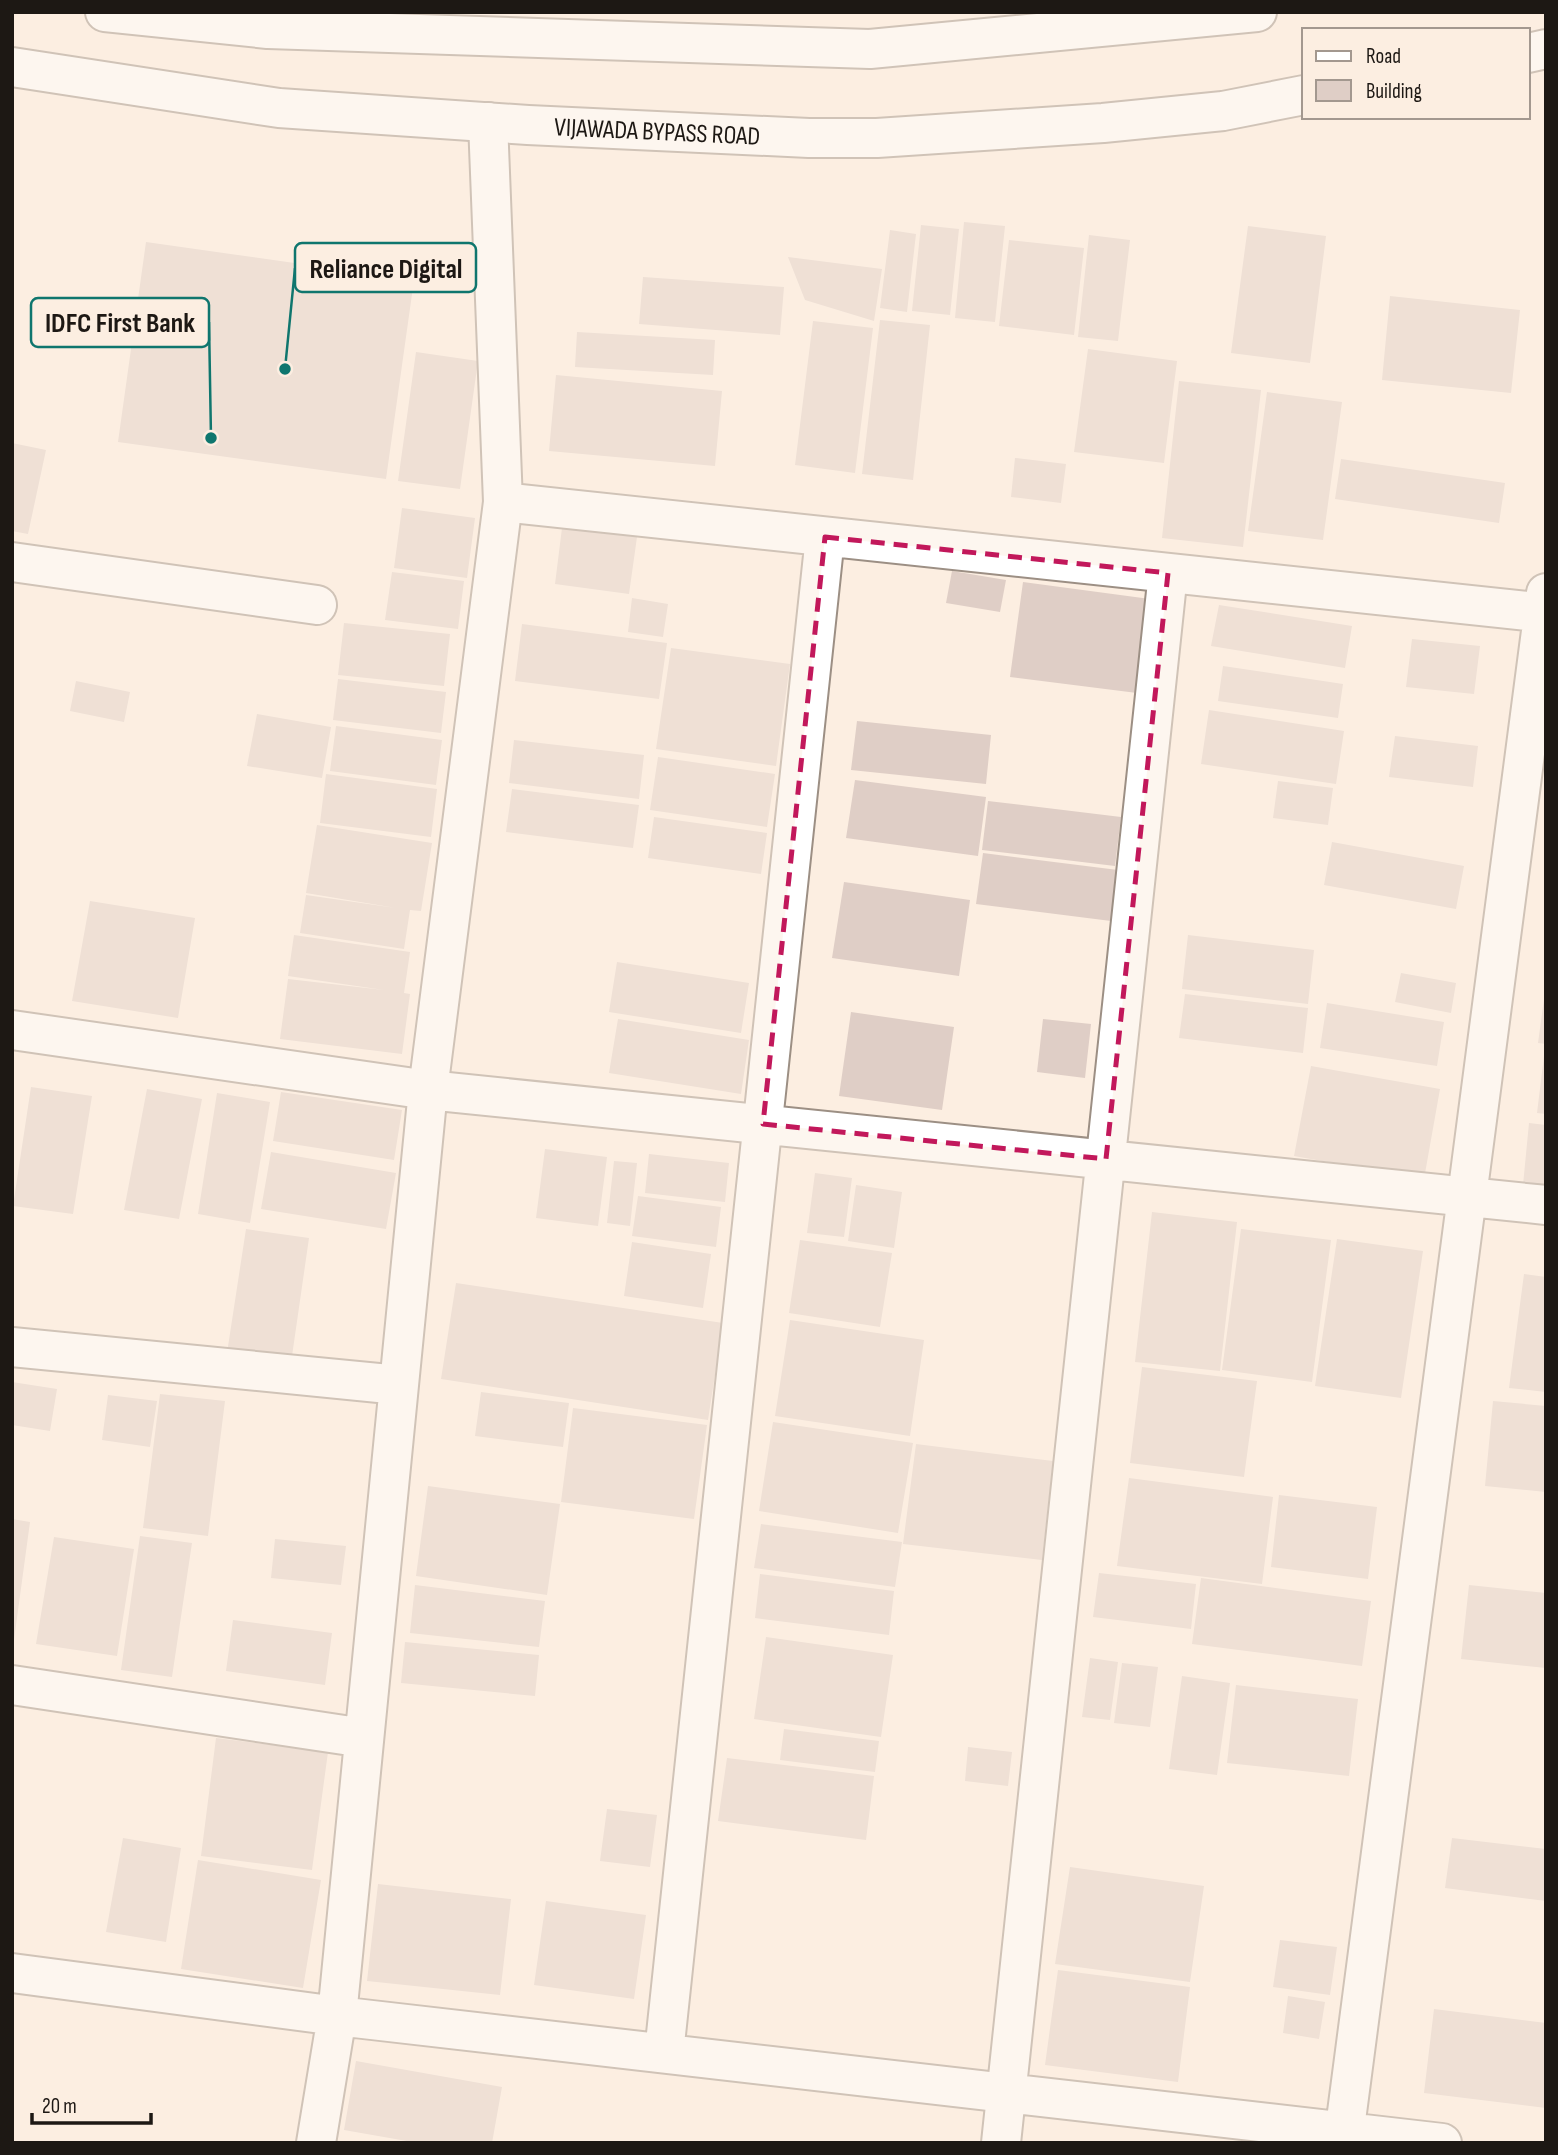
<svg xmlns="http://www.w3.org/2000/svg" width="1558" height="2155" viewBox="0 0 1558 2155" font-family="'Sofia Sans Condensed',sans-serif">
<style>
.building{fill:#dfcec6}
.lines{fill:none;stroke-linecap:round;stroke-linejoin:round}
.minor-casing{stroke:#9c8f84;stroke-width:42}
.major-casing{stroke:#9c8f84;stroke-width:42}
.minor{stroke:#fff;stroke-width:38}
.major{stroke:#fff;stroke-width:38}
.marked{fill:none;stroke:#c2185b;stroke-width:5;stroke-dasharray:14 9;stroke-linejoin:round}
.labels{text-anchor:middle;stroke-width:7;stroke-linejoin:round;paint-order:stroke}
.street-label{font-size:26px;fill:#1d1814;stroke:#fceee1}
.leader{fill:none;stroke:#0f766e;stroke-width:2.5}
.callout-dot{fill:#0f766e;stroke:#fceee1;stroke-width:2.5}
.callout{fill:#fceee1;stroke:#0f766e;stroke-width:2.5}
.callout-label{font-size:28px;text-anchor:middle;font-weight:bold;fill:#1d1814}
</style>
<rect width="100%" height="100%" fill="#fceee1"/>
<path class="building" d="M964 222 1005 226 995 322 955 318Z
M921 225 959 229 950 315 912 311Z
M1248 226 1326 236 1310 363 1231 353Z
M890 230 916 234 907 312 880 308Z
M1089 235 1130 240 1118 341 1078 337Z
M1009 240 1084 248 1074 335 999 326Z
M146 242 414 280 386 479 118 442Z
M788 257 882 269 874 321 805 300Z
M643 277 784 287 780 335 639 324Z
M1390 296 1520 310 1511 393 1382 380Z
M880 320 930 325 913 480 862 474Z
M813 321 873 328 855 473 795 465Z
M577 332 715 340 713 375 575 367Z
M1088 349 1177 361 1164 463 1074 452Z
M416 352 478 361 460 489 398 481Z
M556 375 722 391 715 466 549 451Z
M1179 381 1261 390 1243 547 1162 538Z
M1267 392 1342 402 1323 540 1248 531Z
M12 443 46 450 28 534 12 531Z
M1015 458 1066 464 1061 503 1011 497Z
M1341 459 1505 483 1499 523 1335 499Z
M402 508 475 518 467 578 394 568Z
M562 528 637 537 629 594 555 584Z
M952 571 1006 580 1000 612 946 603Z
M392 572 464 581 458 629 385 620Z
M1023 582 1150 599 1137 693 1010 677Z
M632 598 668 604 663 637 628 632Z
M1219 605 1352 626 1345 668 1211 646Z
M344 623 450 634 444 686 338 675Z
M522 624 667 643 659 699 515 681Z
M1412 639 1480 646 1474 694 1406 687Z
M671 648 790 664 776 766 656 749Z
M1223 666 1343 684 1338 718 1218 701Z
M338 679 446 692 441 733 333 720Z
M76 681 130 692 124 722 70 711Z
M1209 710 1344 731 1336 784 1201 764Z
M257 714 331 727 322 778 247 766Z
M857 721 991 735 986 784 851 770Z
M336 726 442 740 436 785 330 771Z
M1395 736 1478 746 1473 787 1389 777Z
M514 740 644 755 639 799 509 783Z
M658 757 775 774 767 827 650 810Z
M326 774 437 789 431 837 320 823Z
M855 780 986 797 978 856 846 838Z
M1278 781 1333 788 1328 825 1273 818Z
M512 789 639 805 633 848 506 832Z
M988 801 1121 817 1115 866 982 850Z
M654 817 767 833 761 874 648 858Z
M317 825 432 843 421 911 410 910 404 949 300 933 306 895 396 908 306 893Z
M1332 842 1464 866 1456 909 1324 885Z
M983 853 1118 870 1111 921 976 904Z
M844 882 970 900 959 976 832 958Z
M90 901 195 918 178 1018 72 1001Z
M294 935 410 952 404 993 410 994 402 1054 280 1039 288 979 384 990 288 976Z
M1188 935 1314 950 1308 1004 1182 989Z
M617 962 749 983 741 1033 609 1012Z
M1401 973 1456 983 1451 1013 1395 1002Z
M1185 994 1308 1008 1303 1053 1179 1038Z
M1544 999H1546V1044L1538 1043Z
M1327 1003 1444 1022 1437 1066 1320 1048Z
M851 1012 954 1027 942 1110 839 1096Z
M618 1019 749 1040 741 1094 609 1073Z
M1043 1019 1091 1024 1085 1078 1037 1072Z
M1544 1056H1546V1114L1537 1113Z
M1311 1066 1440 1089 1424 1179 1294 1156Z
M31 1087 92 1096 73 1214 13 1206Z
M147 1089 202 1099 179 1219 124 1210Z
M281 1092 402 1110 394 1160 273 1141Z
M217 1093 270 1102 250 1223 198 1214Z
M1529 1123 1546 1125V1187L1523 1185Z
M545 1149 607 1157 598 1226 536 1218Z
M271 1152 396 1173 386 1229 261 1209Z
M649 1154 729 1163 725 1202 645 1193Z
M614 1161 637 1163 630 1226 607 1223Z
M815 1173 852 1178 844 1237 807 1233Z
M856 1185 902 1192 894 1248 848 1241Z
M638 1196 721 1207 716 1247 632 1236Z
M1152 1212 1237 1222 1220 1371 1135 1362Z
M246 1229 309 1238 291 1363 227 1353Z
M1241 1229 1331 1240 1312 1382 1222 1370Z
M1337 1239 1423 1251 1401 1398 1315 1386Z
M800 1240 892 1253 880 1327 789 1313Z
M632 1242 711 1254 703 1308 624 1296Z
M1524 1274 1546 1277V1392L1509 1388Z
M456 1283 723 1323 708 1420 441 1379Z
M790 1320 924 1340 910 1436 775 1416Z
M1142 1367 1257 1381 1244 1477 1130 1463Z
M12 1382 57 1389 50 1431 12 1425Z
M481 1392 569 1403 563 1447 475 1436Z
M160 1394 225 1401 208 1536 143 1528Z
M108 1395 157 1401 150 1447 102 1440Z
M1493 1401 1546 1406V1492L1485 1486Z
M573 1408 707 1425 694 1519 561 1502Z
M773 1422 913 1443 898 1533 759 1511Z
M916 1444 1053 1461 1042 1560 903 1544Z
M1129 1478 1273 1497 1262 1584 1117 1566Z
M428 1486 560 1504 547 1595 416 1576Z
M1279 1495 1377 1507 1368 1579 1271 1567Z
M12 1519 30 1522 14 1640H12Z
M761 1524 902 1542 895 1587 754 1568Z
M140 1536 192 1543 172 1677 121 1670Z
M54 1537 134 1549 117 1656 36 1644Z
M275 1539 346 1546 341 1585 271 1578Z
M1099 1573 1196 1584 1191 1629 1093 1617Z
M760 1574 894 1591 889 1635 755 1618Z
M1201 1578 1371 1601 1362 1666 1192 1644Z
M415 1585 545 1601 539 1647 410 1633Z
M1469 1585 1546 1593V1668L1461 1659Z
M233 1620 332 1633 325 1685 226 1671Z
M766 1637 893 1655 881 1737 754 1719Z
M405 1642 539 1655 535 1696 401 1683Z
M1090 1658 1118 1662 1110 1720 1082 1717Z
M1122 1663 1158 1667 1150 1727 1114 1723Z
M1182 1676 1230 1683 1217 1775 1169 1769Z
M1236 1685 1358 1699 1349 1776 1227 1763Z
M784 1729 879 1741 875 1772 780 1760Z
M216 1738 328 1752 312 1870 201 1856Z
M968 1747 1012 1752 1008 1786 965 1781Z
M727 1758 874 1776 866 1840 718 1821Z
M607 1809 657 1815 650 1867 600 1861Z
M123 1838 181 1848 166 1942 106 1932Z
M1452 1838 1546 1849V1901L1445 1888Z
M198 1860 321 1880 303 1988 181 1969Z
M1070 1867 1204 1886 1190 1982 1055 1964Z
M378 1884 511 1899 500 1995 367 1981Z
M546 1901 646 1915 634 1999 534 1985Z
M1280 1940 1337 1947 1330 1995 1273 1987Z
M1058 1970 1190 1987 1178 2082 1045 2065Z
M1288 1996 1325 2002 1319 2039 1283 2033Z
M1434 2009 1546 2023V2108L1424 2093Z
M356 2061 502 2087 492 2143H418L344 2130Z"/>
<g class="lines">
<g class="minor-casing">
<path id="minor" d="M488 122 503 502 428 1090 337 2016 1442 2143
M503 502 1546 613
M12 562 317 605
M12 1030 428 1090 1546 1205
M12 1347 399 1385
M12 1685 364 1738
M12 1973 337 2016 316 2143
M664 2053 825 537
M1001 2143 1168 573
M1343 2143 1546 593"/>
</g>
<g class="major-casing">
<g id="major">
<path d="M105 12 268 29 870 49 1257 12"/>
<path d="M1528 53 1546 49"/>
<path id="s1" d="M12 67 279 108 528 125 809 138H877L1103 123 1223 111 1304 95"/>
</g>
</g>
<use href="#minor" class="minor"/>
<use href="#major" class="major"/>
</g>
<path d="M0 0H1558V2155H0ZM825 537 1168 573 1106 1159 763 1124Z" fill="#fceee1" fill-opacity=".55" fill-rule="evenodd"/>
<path class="marked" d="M825 537 1168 573 1106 1159 763 1124Z"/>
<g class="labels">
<g class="street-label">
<text dy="9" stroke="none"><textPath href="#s1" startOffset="649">VIJAWADA BYPASS ROAD</textPath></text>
</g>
</g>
<path class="leader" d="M285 369L295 268M211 438L209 322"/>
<g class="callout-dot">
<circle cx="285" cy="369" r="7"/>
<circle cx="211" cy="438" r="7"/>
</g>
<g class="callout">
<rect x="295" y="243" width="181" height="49" rx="7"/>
<rect x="31" y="298" width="178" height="49" rx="7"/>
</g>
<g class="callout-label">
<text x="386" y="278">Reliance Digital</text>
<text x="120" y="332">IDFC First Bank</text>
</g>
<rect width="1558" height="2155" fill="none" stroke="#1d1814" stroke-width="28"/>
<rect x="1302" y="28" width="228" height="91" fill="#fceee1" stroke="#a3988f" stroke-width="2"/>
<rect x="1316" y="51" width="35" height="10" fill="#ffffff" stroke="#a3988f" stroke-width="2"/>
<text x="1366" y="63" font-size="21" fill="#1d1814">Road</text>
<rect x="1316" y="80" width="35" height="21" fill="#dfcec6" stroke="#a3988f" stroke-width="2"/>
<text x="1366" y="98" font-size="21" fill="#1d1814">Building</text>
<path d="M32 2113v10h119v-10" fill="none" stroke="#1d1814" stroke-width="3.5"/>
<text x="42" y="2113" font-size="21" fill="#1d1814" stroke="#fceee1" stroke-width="5" paint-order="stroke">20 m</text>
</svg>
